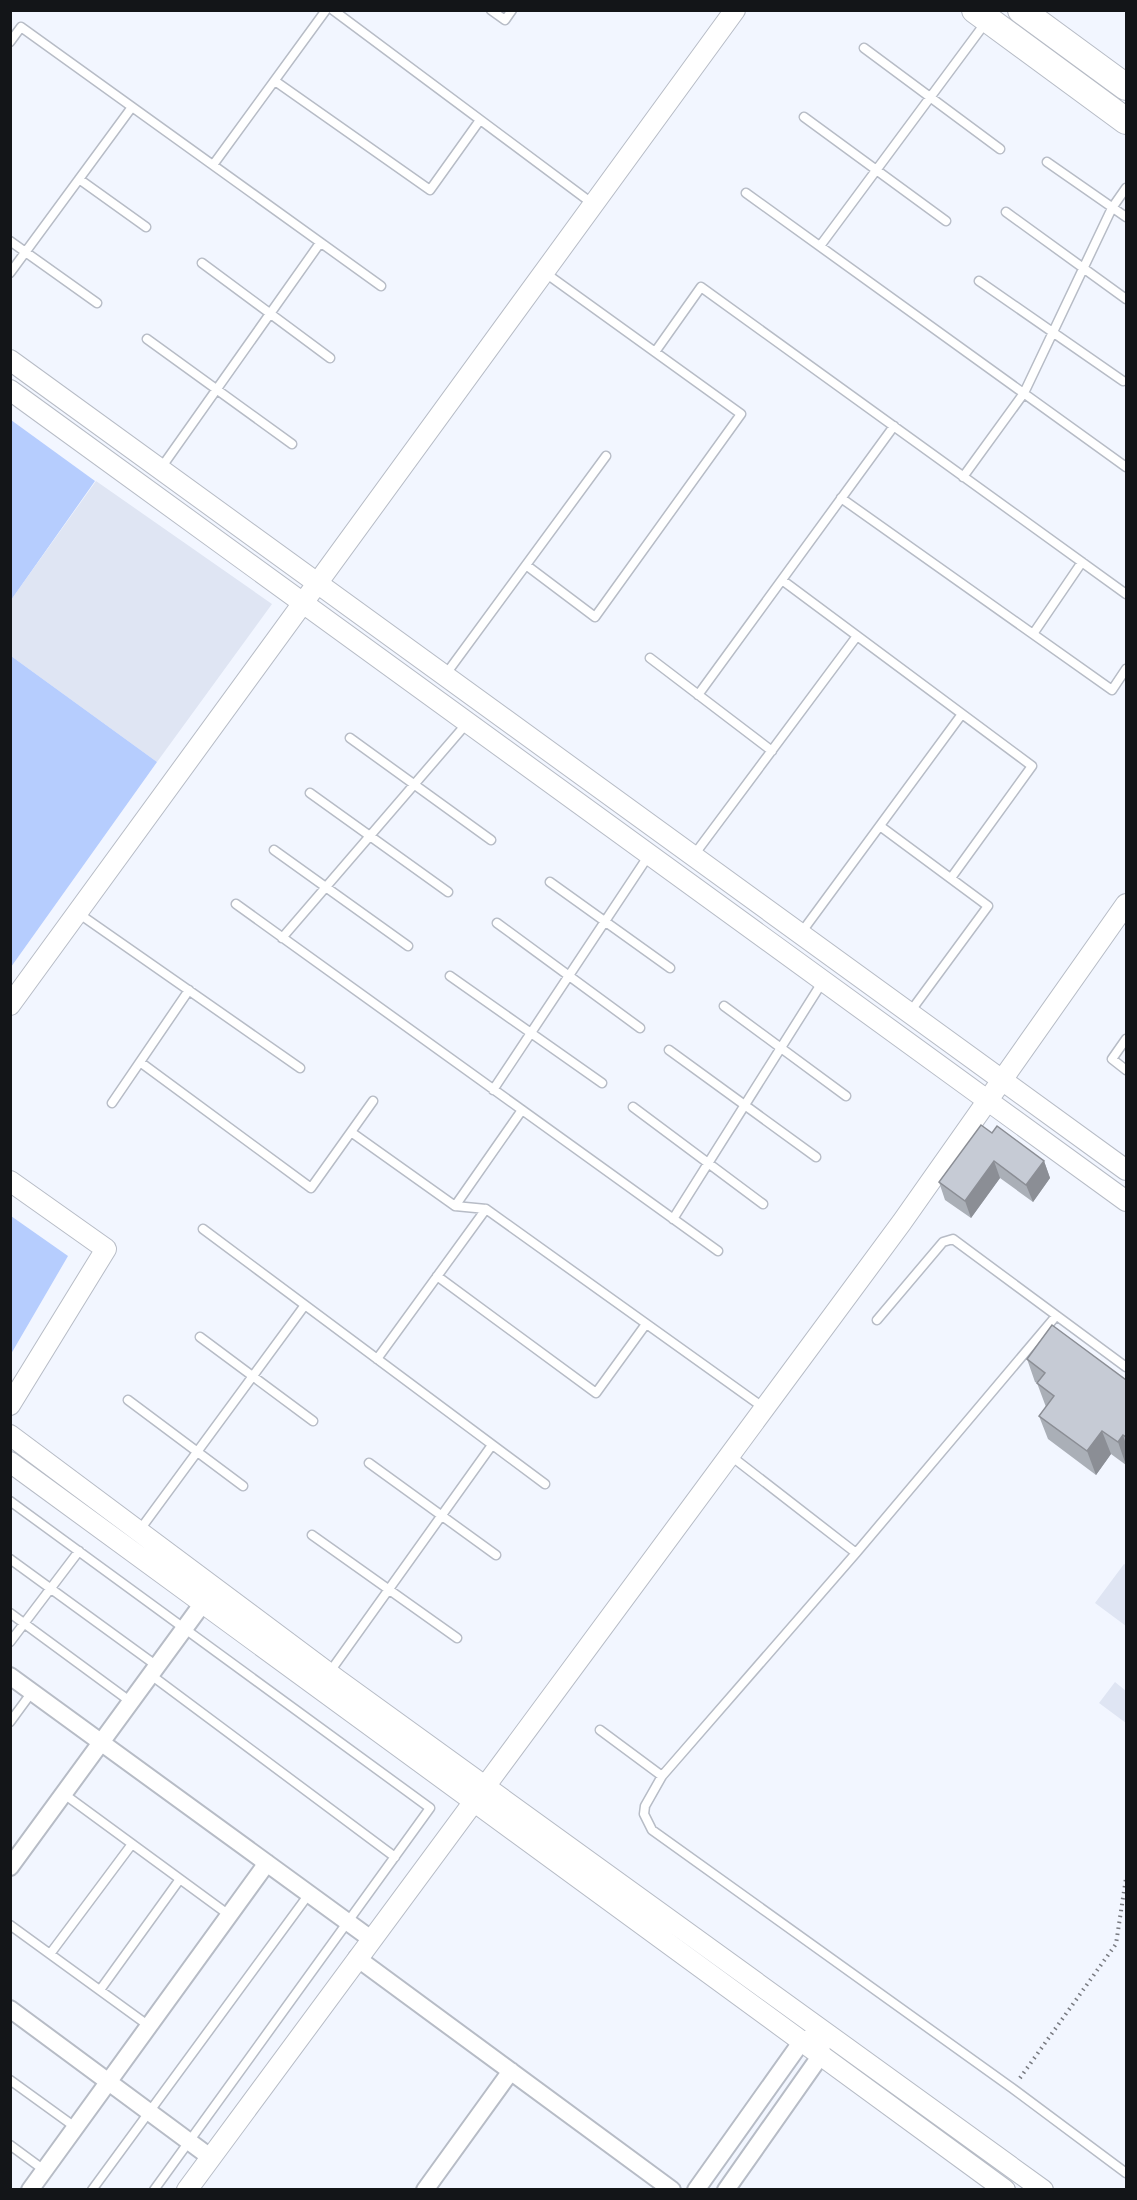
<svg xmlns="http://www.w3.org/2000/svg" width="1137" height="2200" viewBox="0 0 1137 2200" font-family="'Roboto Serif',serif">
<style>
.built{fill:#dfe5f3}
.green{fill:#b6cdfe}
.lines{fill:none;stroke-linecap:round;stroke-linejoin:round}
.service-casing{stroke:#b7bcc6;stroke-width:11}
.minor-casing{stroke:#b7bcc6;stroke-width:20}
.tertiary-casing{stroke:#b7bcc6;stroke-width:22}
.primary-casing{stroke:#b7bcc6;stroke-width:28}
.path{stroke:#787a80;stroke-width:4;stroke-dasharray:1.5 4.5;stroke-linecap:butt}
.service{stroke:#fff;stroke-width:8}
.minor{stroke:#fff;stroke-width:16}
.tertiary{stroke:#fff;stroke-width:20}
.primary{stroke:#fff;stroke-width:26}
.wall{fill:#aaafb7}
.shaded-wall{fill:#8b8e95}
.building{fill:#c6cbd5;stroke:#8b8e95;stroke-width:1.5}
</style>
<rect width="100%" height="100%" fill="#f2f6ff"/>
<path class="built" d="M96 481 272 604 157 762 11 656V600Z
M1124 1564 1126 1565V1626L1095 1603Z
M1115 1682 1126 1691V1723L1099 1703Z"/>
<path class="green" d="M11 420 95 481 11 600Z
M11 656 157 762 11 967Z
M11 1216 68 1256 11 1354Z"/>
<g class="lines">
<g class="service-casing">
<path id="service" d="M333 10 593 204
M491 10 505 20 512 10
M10 42 21 27 381 286
M864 48 1000 149
M275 81 430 190 480 120
M804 117 946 221
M1047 162 1126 217
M213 165 326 10
M79 179 146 227
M746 193 1126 467
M1006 212 1126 299
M10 241 97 303
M820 246 986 22
M202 263 330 358
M10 273 132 107
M979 281 1123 381
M147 339 292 444
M655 352 701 287 1126 594
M161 468 320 243
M963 477 1024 393 1112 208 1126 188
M841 498 1112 690 1126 669
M526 565 595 617 741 414 544 272
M782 580 1032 766 951 878
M1033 634 1082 562
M650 658 772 751
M446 674 606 456
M698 695 894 426
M350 738 491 840
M310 793 448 892
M880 826 988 906 910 1012
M274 850 408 946
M694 855 857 636
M550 882 670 968
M236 904 718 1251
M78 913 300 1068
M497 923 640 1028
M801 933 962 714
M282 938 468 722
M450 976 602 1083
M724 1006 846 1096
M1126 1039 1112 1059 1126 1070
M669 1050 816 1157
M140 1062 311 1188 373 1101
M493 1090 649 855
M112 1103 189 990
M633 1107 763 1204
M351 1132 455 1206 486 1209 764 1408
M455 1206 522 1110
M673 1219 823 981
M203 1229 545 1484
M437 1276 596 1393 646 1324
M1056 1316 856 1553 662 1776 645 1806 644 1814 652 1830 1012 2088 1126 2173
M877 1320 943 1242 953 1239 1126 1367
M200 1337 313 1421
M377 1359 486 1209
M128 1400 243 1486
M731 1456 856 1553
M369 1463 496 1555
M10 1501 430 1808 154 2190
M139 1531 305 1305
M312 1535 457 1638
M10 1559 157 1666
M10 1613 131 1702
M10 1642 79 1551
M329 1673 492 1445
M151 1675 395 1857
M10 1722 32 1692
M600 1730 662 1776
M64 1794 229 1915
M10 1925 149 2026
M50 1954 132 1844
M100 1990 180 1879
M10 2080 75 2127
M10 2145 44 2170
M92 2190 309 1894"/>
</g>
<g class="minor-casing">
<path id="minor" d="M10 1676 371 1939
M10 1867 203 1603
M357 1958 672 2190
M10 2009 210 2157
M30 2190 267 1863
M425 2190 511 2071
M696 2190 802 2041 824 2031
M726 2190 821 2055 822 2044"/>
</g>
<g class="tertiary-casing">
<path id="tertiary" d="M10 360 1126 1170
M10 390 1126 1201
M10 1005 735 10
M10 1181 106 1249 10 1405
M10 1435 338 1680 1043 2190
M10 1462 1005 2190
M187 2190 902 1222 1126 904"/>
</g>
<g class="primary-casing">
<path id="primary" d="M975 10 1126 121
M1021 10 1126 87"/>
</g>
<path class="path" d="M1020 2078 1116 1944 1126 1878"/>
<use href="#service" class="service"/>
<use href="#minor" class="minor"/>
<use href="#tertiary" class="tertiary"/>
<use href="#primary" class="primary"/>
</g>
<path class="wall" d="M992 1133 1044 1161 1050 1178 1033 1202 1000 1178 971 1218 945 1200 939 1182Z
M1027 1359 1126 1380V1465L1111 1454 1096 1475 1048 1439 1039 1416 1046 1407 1037 1383 1035 1382Z"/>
<path class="shaded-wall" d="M994 1161 1000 1178 971 1218 965 1201Z
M1044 1161 1050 1178 1033 1202 1026 1185Z
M1102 1431 1111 1454 1096 1475 1087 1451Z
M1123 1435 1126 1444V1465L1118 1442Z"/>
<path class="building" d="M981 1125 992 1133 997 1126 1044 1161 1026 1185 994 1161 965 1201 939 1182Z
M1052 1325 1126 1380V1437L1123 1435 1118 1442 1102 1431 1087 1451 1039 1416 1054 1396 1037 1383 1045 1373 1027 1359Z"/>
<rect width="1137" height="2200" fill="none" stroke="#131518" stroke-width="24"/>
</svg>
